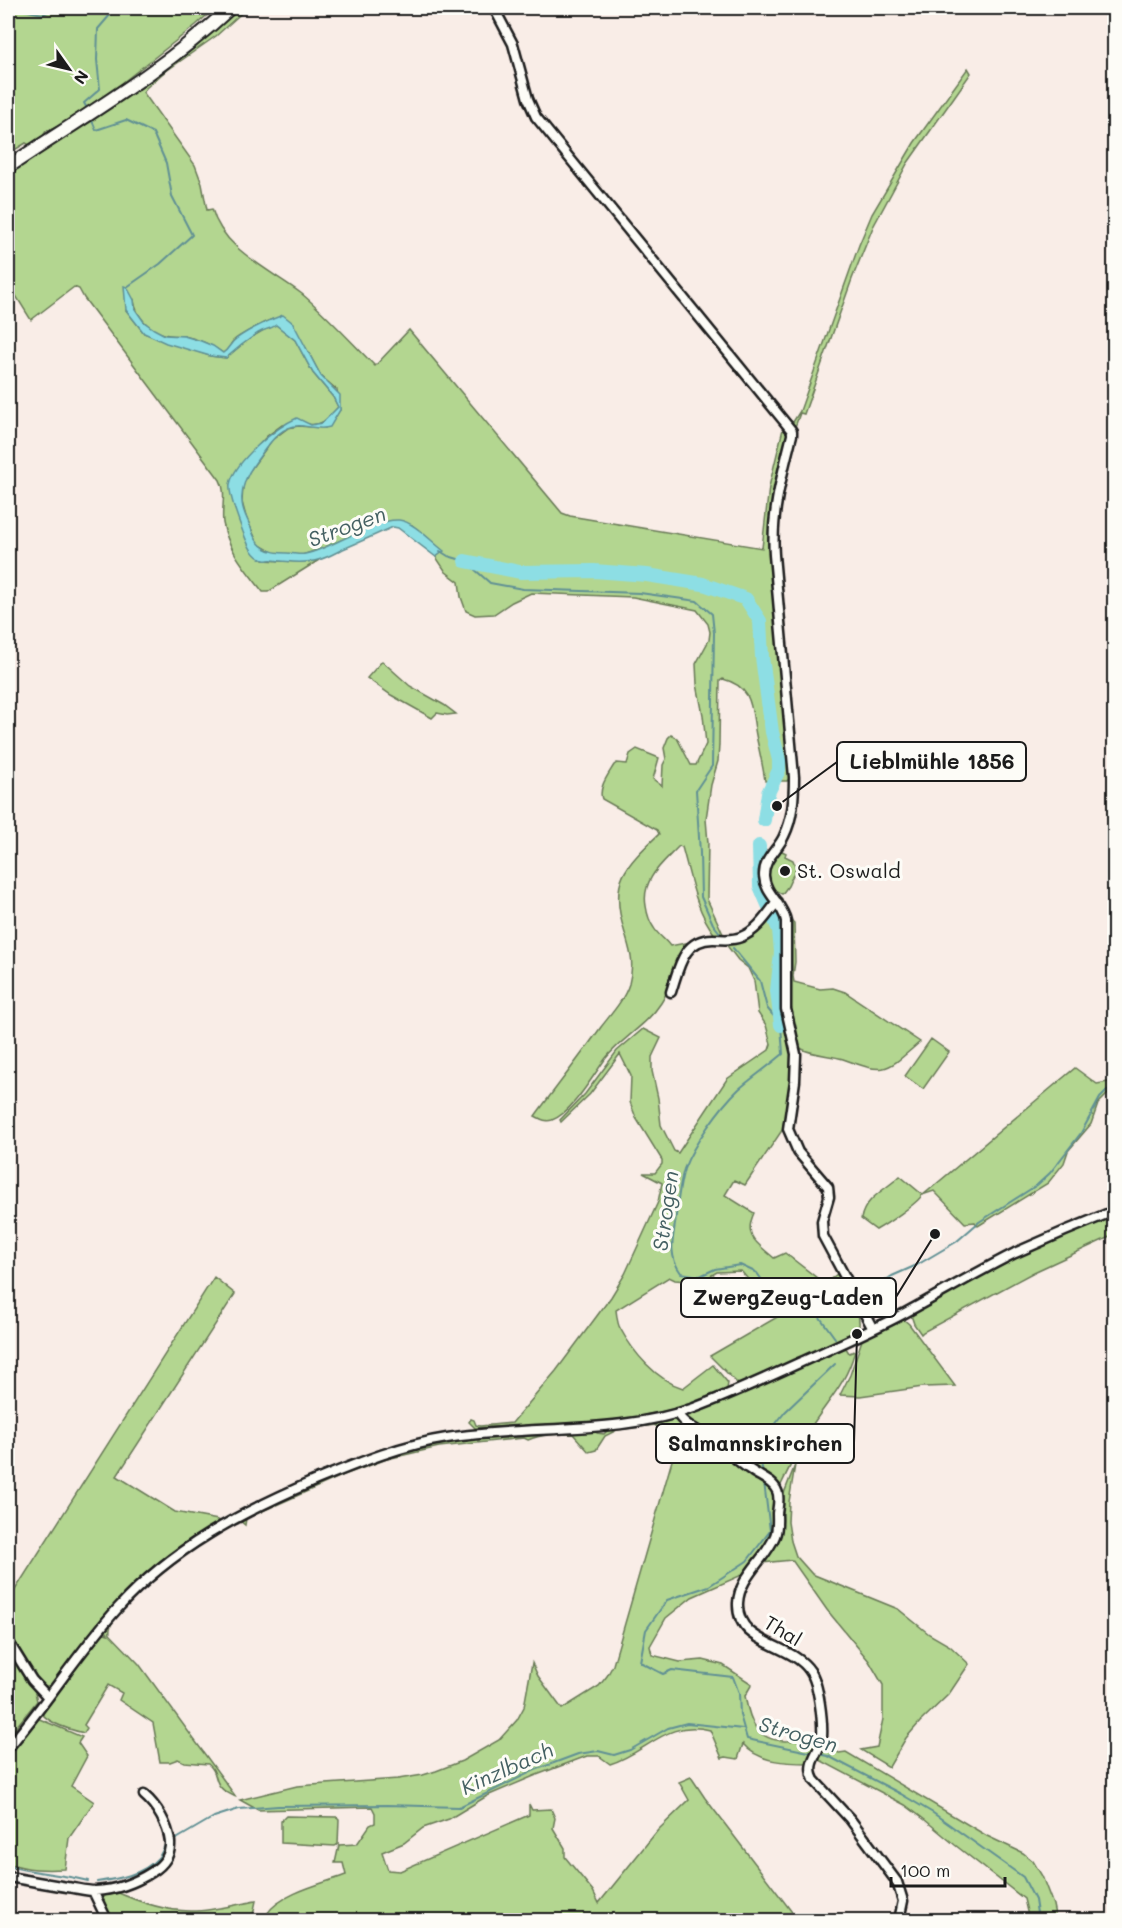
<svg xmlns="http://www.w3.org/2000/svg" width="1122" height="1928" viewBox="0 0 1122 1928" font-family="Mali,sans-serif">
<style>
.green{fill:#b3d690;stroke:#687956;stroke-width:1.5}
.water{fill:#8ddee4;stroke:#609094;stroke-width:1.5}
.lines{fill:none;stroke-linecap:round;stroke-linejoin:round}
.stream{stroke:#609094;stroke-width:2}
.river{stroke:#8ddee4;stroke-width:14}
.minor-casing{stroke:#1c1c1c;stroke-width:13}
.secondary-casing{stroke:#1c1c1c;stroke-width:16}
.minor{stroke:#fdfcf7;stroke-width:8}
.secondary{stroke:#fdfcf7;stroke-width:12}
.poi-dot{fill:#1c1c1c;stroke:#fdfcf7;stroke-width:2}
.labels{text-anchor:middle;stroke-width:6;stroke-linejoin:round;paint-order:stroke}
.poi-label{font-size:20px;fill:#1c1c1c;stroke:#fdfcf7;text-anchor:start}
.street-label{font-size:20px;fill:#1c1c1c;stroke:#fdfcf7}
.water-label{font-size:21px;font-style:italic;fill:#446062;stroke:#fdfcf7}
.leader{fill:none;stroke:#1c1c1c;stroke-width:2}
.callout-dot{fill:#1c1c1c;stroke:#fdfcf7;stroke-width:2}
.callout{fill:#fdfcf7;stroke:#1c1c1c;stroke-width:2}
.callout-label{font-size:21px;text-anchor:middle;font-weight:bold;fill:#1c1c1c}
</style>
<rect width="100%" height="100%" fill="#f9ede7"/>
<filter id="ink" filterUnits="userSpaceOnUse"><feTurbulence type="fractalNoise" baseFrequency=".0167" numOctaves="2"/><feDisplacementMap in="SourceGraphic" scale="12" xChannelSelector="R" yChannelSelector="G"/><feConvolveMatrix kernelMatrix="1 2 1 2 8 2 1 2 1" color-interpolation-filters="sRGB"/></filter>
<g filter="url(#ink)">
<path class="green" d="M8 8H215L196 25 122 83 59 126 46 131 40 141 31 146 26 143 8 154Z
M235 8H247L216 36 162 74 146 88 143 92 195 165 202 184 207 210 212 209C223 250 271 270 302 294 328 316 351 342 375 366L409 330 562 513 570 516 762 548 769 487 783 429 772 412 680 299 785 428 788 437 774 504 791 777 787 781H765C763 766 759 750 756 735 751 709 754 687 723 679L720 681 719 745 718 761 711 785 706 819 708 843 707 899 724 936 715 935C695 909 691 878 682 847L679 846C663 863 641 879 646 906 647 913 649 921 654 928 658 935 665 939 670 946L691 942C673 957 674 984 661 1003 647 1025 622 1038 606 1058 594 1074 571 1114 552 1120 545 1122 541 1119 535 1116 557 1086 580 1057 601 1027 611 1014 624 1000 629 984 635 962 630 951 624 930 609 881 625 866 659 834L657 830 602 799C598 788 608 775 614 765L617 763 627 764 630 754 637 749 659 758 653 779 662 786 663 765 666 759 664 748 668 738 671 735 677 738 691 765H696L706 744 703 715 697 684 696 664 709 640 710 632 708 624 697 610 633 597 531 593 512 602 494 614 475 615 466 611 461 597 459 582 446 572 436 557 443 551 412 525H376L321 549 302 555 274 553 258 544 246 517 242 502 243 486 248 473 272 440 288 428 298 426 325 428 340 410 337 390 321 376 306 348 273 319C266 321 238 336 233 341 229 346 229 350 223 353 212 345 198 339 184 336 178 335 170 336 164 334 149 330 136 316 134 300L126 310 144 333 210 356 226 358C237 348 249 338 262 331 268 328 271 329 275 324L295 340 313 373 333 397 338 407C329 417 322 427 308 424L282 425 267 436 243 462 230 485 240 523 263 560 302 562 319 560 268 592H263C247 571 228 550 223 523 221 509 227 492 220 480L84 298 79 289 74 287 31 320 8 283V171L34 158 160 71H164V67Z
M968 68 971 73 907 164 873 227 852 279 804 414 800 413 795 427 792 428 785 419 793 422 800 411 859 245 872 214 914 143Z
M382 661 410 686 444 705 456 714 447 715 437 713 432 718 391 695 367 678Z
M778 849 786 853 785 856 793 860 796 868 788 886 782 894C757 883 769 867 778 849Z
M777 908 781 914 793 1048V1071L785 1126 745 1185 734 1180 725 1195 754 1213C743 1237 757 1243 774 1258L785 1253 821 1281 829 1280 840 1272C846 1289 867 1317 856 1335L745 1383 738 1384 710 1356 779 1316 741 1271 717 1272 700 1282 675 1280 669 1277 616 1310C617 1316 617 1323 620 1328 633 1352 656 1380 683 1388L713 1365 728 1383 727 1389 675 1409 615 1421 475 1428 469 1422 471 1419 474 1420 476 1425 480 1426 512 1423 556 1371 611 1297 625 1274 658 1202 662 1183 643 1173H655L662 1164V1160L636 1118 630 1102 631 1076 620 1054 590 1094 561 1122 560 1120 585 1094 617 1051 643 1029 661 1038 652 1057V1071L658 1098 661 1125 674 1151 678 1153 727 1079 769 1050 771 1044 766 1025 758 1013 754 981 748 968 738 960 725 943H732Z
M790 919 794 923 795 962 793 976 794 982 820 989 833 988 845 992 920 1042C885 1072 887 1075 843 1059 831 1055 813 1055 802 1049 782 1039 789 942 790 919Z
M931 1039 949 1052 923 1089 905 1076Z
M1075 1068 1097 1084 1114 1081V1088L1098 1104 1091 1124 1068 1151 1064 1163 1048 1183 978 1226 975 1222 965 1223 934 1191 922 1195C918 1203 885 1225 876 1230L861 1219C864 1198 887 1189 900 1176L923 1195Z
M1114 1214V1235L1034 1272 923 1332 921 1334 914 1324 911 1315 913 1312 1018 1257Z
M214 1277 235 1294 117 1476 175 1512 218 1520 220 1521V1523C205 1532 190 1540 176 1549 126 1584 90 1636 54 1683L48 1686H43L32 1673 8 1631V1601Z
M903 1319 909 1324 955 1386 923 1387 860 1396 840 1395 850 1375 862 1340 867 1336Z
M846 1348 849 1353 855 1351C846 1383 831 1397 813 1424 801 1444 790 1466 780 1487L775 1482 753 1471 686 1419 687 1414Z
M677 1418 771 1488 775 1494 773 1529 759 1556 742 1575 692 1597 666 1618 650 1646 652 1655 680 1662 703 1660 723 1665 752 1684 745 1696C750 1722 756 1740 785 1741 796 1741 804 1740 812 1733L819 1739 810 1763C788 1763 759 1763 743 1744L738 1759 726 1757 722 1758 710 1730C666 1719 648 1752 610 1764L599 1756H587L534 1776 487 1796 449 1819 423 1828 404 1843 382 1852 388 1870 400 1871 529 1815V1804L532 1810 551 1809 555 1818 553 1828 565 1848V1857L593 1891 599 1903 658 1830 689 1800 679 1782 691 1777 705 1798 798 1920H259L261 1915 267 1914C279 1894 324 1883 346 1875L343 1863H335L339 1845 357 1844 370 1825 375 1823V1813L372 1807 258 1810 240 1800 297 1786 398 1779 423 1775 436 1771 462 1761 499 1740 517 1720 524 1707 532 1663 538 1676 562 1709 599 1686 607 1676 613 1665 673 1457 672 1444 655 1425 617 1430 605 1436 596 1450 589 1452 573 1434C558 1434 541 1434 528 1440L524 1438 439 1447 387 1459 344 1475 249 1517 246 1519 245 1525 240 1521C198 1544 160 1569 128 1604 121 1612 108 1622 110 1634L139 1664 236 1797C228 1793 220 1790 217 1781 214 1773 215 1770 208 1764L184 1762 178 1759 170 1762H160L153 1723 119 1700 122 1693 108 1685 84 1725 87 1728 84 1733C71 1730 47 1723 40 1711L101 1632 108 1634 105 1629 123 1607 170 1563 236 1521 335 1477H338L339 1474 395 1454 436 1444 477 1438 596 1429 597 1433 604 1434 610 1428Z
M795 1465 789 1502 788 1522 791 1541 796 1556 812 1574 898 1609 929 1634 950 1646 969 1664 949 1694 920 1722 906 1738 889 1767 861 1750 877 1747 883 1719V1685L869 1661 827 1610 792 1560 761 1563 780 1536 783 1496Z
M8 1648 35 1692 37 1701 8 1737Z
M37 1718 82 1737 78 1743 87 1756 71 1786 94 1802 69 1838 65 1869C45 1870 27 1870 8 1863V1752Z
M824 1743 839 1753 846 1752 987 1836 1023 1853 1033 1861 1042 1876 1053 1905 1056 1920H1029L1024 1899 955 1845 925 1820 905 1805 816 1758Z
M286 1816 337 1817 339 1819 338 1844 335 1846 281 1843V1821Z
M112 1890C136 1901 164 1911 190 1911 210 1912 237 1904 256 1901L252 1919 256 1920H111L102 1898V1893Z"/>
<path class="water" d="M124 286 127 287 134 300 135 309 144 322 154 329 165 335 184 336 201 341 213 346 223 353C229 349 230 343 236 339 250 329 267 321 283 315L293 323 321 376 340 395V410L330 427C321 430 312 427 303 426 280 423 267 447 255 463 247 474 241 487 242 501 242 512 249 521 252 531 258 548 269 553 287 553 293 553 299 555 305 554 332 549 374 518 399 520 413 521 433 543 444 551L436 557 398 528 393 527C377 534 360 542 343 549 335 553 327 558 318 560 304 564 287 562 273 560 270 559 267 561 264 560 252 557 247 542 243 532 239 521 228 494 230 484 235 461 276 427 297 418L311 425 322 423 338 407 333 397 313 373 295 340 276 325C271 329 264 329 258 333 246 341 236 349 226 358L210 356 166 343 144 333 126 310Z"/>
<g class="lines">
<path class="stream" d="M13 8 43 14 57 8
M88 110 84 103 100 89 97 60 98 29 116 8
M91 118 96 130 126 120 153 133 166 163 172 196 192 235 160 264 127 287
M440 551 448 556 465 561 490 583 523 589 640 593 697 601 712 614 714 633 712 766 696 790 700 853 701 897 713 924 720 933
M733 948 760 981 767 1008 781 1025 783 1054C769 1066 753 1077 739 1089 720 1107 693 1145 684 1169 679 1186 677 1207 675 1224 672 1242 669 1257 681 1273L700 1276 715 1269 740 1265 757 1273 772 1294 807 1307 819 1316 835 1338
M862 1295 892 1276 917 1265 956 1242 979 1222 1037 1185 1050 1173 1081 1133 1100 1098 1114 1084
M819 1316 849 1302
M763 1473 761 1463 763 1440 785 1412 835 1364
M764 1482 770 1531 747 1561 709 1586 667 1600 646 1630 640 1662 663 1674 672 1670 733 1677 739 1693 740 1715 747 1739 828 1756 901 1794 933 1813 1023 1877 1035 1900 1038 1920
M173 1841 214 1817 239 1809 278 1806 387 1805 459 1807 535 1770 578 1754 598 1751 614 1755 630 1750 668 1728 687 1723 743 1729
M8 1866C34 1873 61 1874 88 1881
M97 1882C117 1879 143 1875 158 1858 161 1855 163 1849 165 1845"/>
<path class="river" d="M465 561 520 572 594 571 647 575 703 584 746 599 760 621 762 657 772 732 779 760V770L768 793 764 820
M759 846 760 886 779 930 781 952 777 991 781 1025"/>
<g class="minor-casing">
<path id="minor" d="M494 8 513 44 528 99 536 117 792 431V435C782 475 771 513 774 555L794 777C794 797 793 818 784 836 778 850 763 859 764 876 765 894 783 904 786 921V1009L796 1054 795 1081 788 1129 798 1152 828 1187 829 1197 822 1221 823 1236 873 1329
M671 992C679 968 683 939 713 939 723 939 731 941 741 937 757 931 767 915 777 902
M677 1413C684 1426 701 1432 713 1440 726 1450 738 1462 752 1471 760 1477 773 1481 777 1491 780 1497 778 1506 777 1513 777 1520 778 1529 775 1536 766 1559 739 1577 738 1603 736 1645 792 1643 810 1671 819 1683 823 1722 822 1737 820 1754 805 1762 814 1780L850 1819 897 1882 903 1901 899 1920
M8 1641 32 1680 48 1697
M8 1748C47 1703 78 1652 118 1608 172 1548 242 1512 314 1481 358 1463 401 1445 447 1438 526 1425 619 1435 694 1408 729 1395 764 1379 799 1363 834 1347 869 1332 903 1314 940 1294 977 1272 1015 1253 1048 1238 1081 1224 1114 1211
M8 1877C27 1880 47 1884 67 1887 76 1888 86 1891 95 1891 114 1890 135 1883 152 1872 163 1865 171 1856 170 1842 168 1825 157 1806 144 1795
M93 1891 107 1920"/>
</g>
<g class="secondary-casing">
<path id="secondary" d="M8 167C83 117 164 70 230 8"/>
</g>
<use href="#minor" class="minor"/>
<use href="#secondary" class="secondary"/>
</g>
</g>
<circle class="poi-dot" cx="785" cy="871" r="6"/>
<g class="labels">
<g class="poi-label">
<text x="797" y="878">St. Oswald</text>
</g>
<g class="street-label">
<text transform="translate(783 1631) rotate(31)" y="7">Thal</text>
</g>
<g class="water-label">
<text transform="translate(347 527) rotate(-20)" y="7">Strogen</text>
<text transform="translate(666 1211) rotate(-82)" y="7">Strogen</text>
<text transform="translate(798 1735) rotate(16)" y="7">Strogen</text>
<text transform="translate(507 1769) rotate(-24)" y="7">Kinzlbach</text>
</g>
</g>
<path class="leader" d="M777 806L837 762M935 1234L896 1297M857 1334L854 1443"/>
<g class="callout-dot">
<circle cx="777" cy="806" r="6"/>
<circle cx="935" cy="1234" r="6"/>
<circle cx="857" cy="1334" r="6"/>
</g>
<g class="callout">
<rect x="837" y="742" width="189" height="39" rx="6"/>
<rect x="681" y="1278" width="215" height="39" rx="6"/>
<rect x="656" y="1424" width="198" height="39" rx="6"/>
</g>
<g class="callout-label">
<text x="932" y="769">Lieblmühle 1856</text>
<text x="788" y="1305">ZwergZeug-Laden</text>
<text x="755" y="1451">Salmannskirchen</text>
</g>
<rect width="1122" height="1928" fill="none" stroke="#fdfcf7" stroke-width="30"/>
<rect x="15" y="15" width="1092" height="1898" fill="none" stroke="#1c1c1c" stroke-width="2" filter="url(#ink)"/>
<g transform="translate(69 69) rotate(124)" stroke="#fdfcf7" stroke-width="4.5" paint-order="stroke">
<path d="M0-4.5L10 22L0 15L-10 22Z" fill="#1c1c1c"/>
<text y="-9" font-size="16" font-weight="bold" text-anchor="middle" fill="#1c1c1c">N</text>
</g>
<path d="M891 1877v9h114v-9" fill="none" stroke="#1c1c1c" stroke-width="3"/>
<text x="900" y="1877" font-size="18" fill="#1c1c1c" stroke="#fdfcf7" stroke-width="4.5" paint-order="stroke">100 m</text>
</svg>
